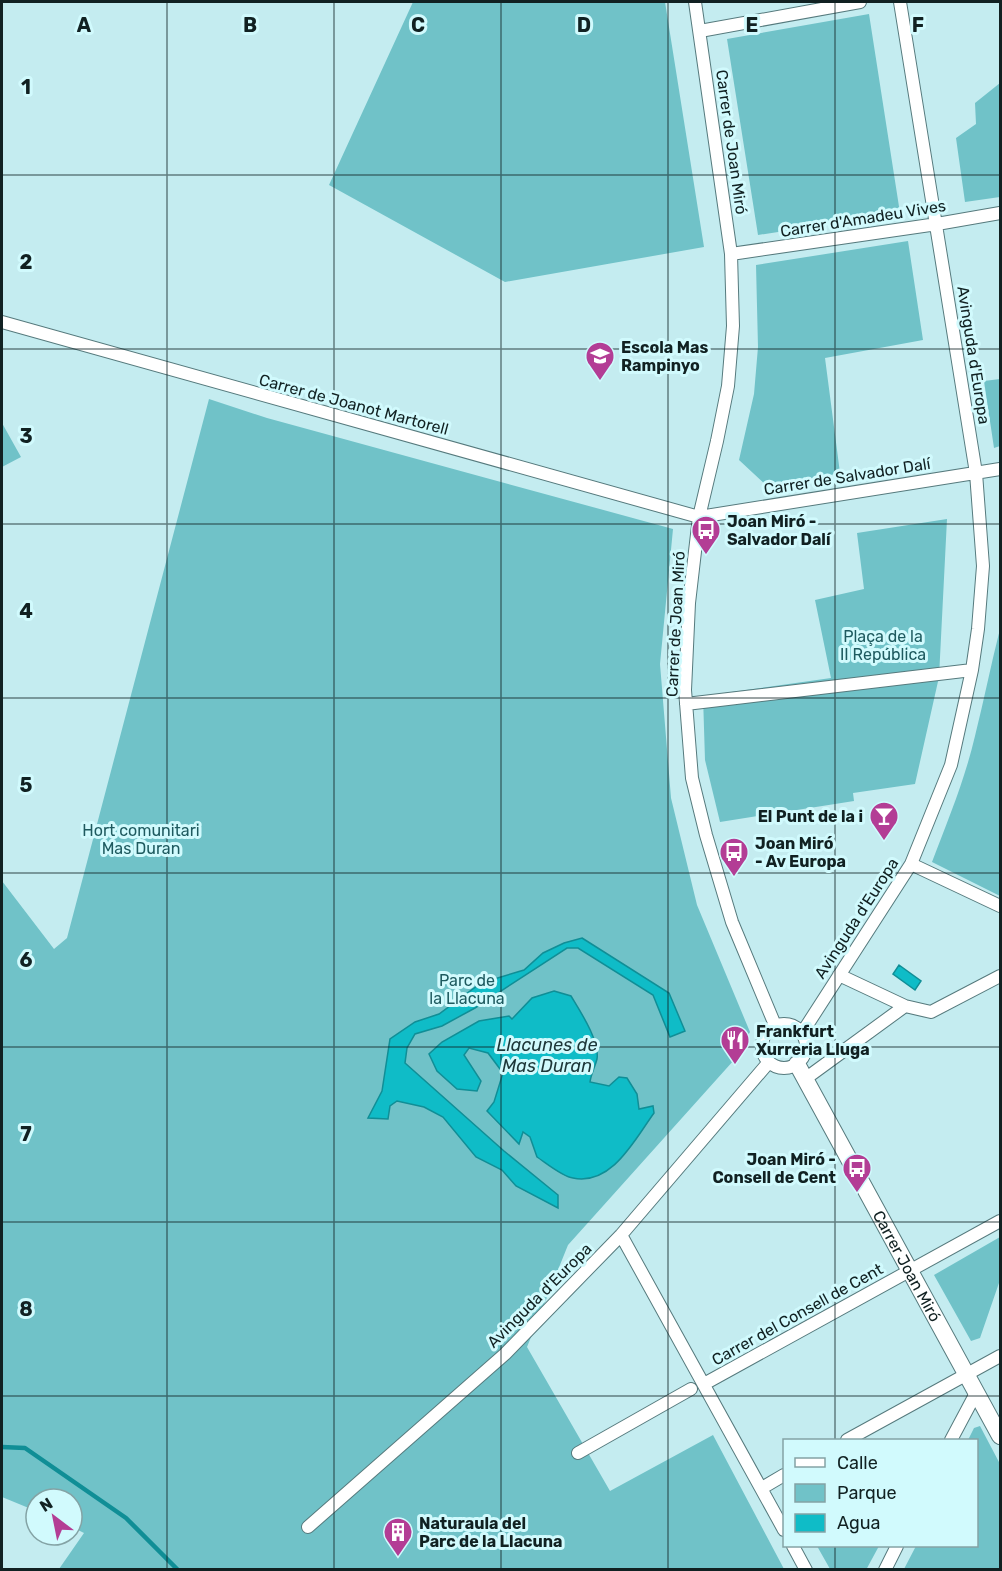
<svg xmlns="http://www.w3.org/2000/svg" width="1002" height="1571" viewBox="0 0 1002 1571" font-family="Rubik,sans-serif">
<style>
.green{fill:#70c2c8}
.water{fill:#0fbcc7;stroke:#108e96;stroke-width:1.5}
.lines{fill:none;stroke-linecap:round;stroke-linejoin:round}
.stream{stroke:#108e96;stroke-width:4.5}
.street-casing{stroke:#567a7d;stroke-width:14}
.secondary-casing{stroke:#567a7d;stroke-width:18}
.street{stroke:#fff;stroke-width:12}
.secondary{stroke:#fff;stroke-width:16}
.grid{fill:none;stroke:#112122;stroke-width:1.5;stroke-opacity:0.55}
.labels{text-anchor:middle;stroke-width:6;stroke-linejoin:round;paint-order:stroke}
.street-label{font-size:16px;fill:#112122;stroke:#d1fafd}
.poi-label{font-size:16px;font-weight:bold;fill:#112122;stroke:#d1fafd;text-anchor:start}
.park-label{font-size:16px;fill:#1e5a5f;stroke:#d1fafd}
.water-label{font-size:18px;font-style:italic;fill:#1d3638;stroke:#d1fafd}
.grid-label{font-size:20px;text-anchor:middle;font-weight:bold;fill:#112122;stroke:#d1fafd;stroke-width:6;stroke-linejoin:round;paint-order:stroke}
</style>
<rect width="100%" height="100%" fill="#c4ecf0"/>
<path class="green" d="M413 2H665L704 247 505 282 329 185Z
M869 14 900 213 758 235 727 39Z
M1000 83V197L965 202 956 138 976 124 975 103Z
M908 241 923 340 825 358 840 473 769 488 739 460 754 394 758 347 756 265Z
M1000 379V446L994 448 984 381Z
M209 399 267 418 673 529 660 664 671 798 697 905 750 1032 734 1060 568 1245 527 1347 610 1491 713 1435 784 1569H59L84 1533 72 1527V1499H36V1511L2 1497V881L54 949 67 938Z
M2 423 21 457 2 467Z
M947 519 939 677 915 784 853 793 854 801 720 822 705 760 703 696 831 678 815 600 864 589 857 533Z
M1000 629V896L932 862C948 820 965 779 975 736 984 700 991 664 1000 629Z
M1000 1237V1280L980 1338 971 1341 934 1275Z
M980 1426 1000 1464V1569H904L916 1546H976V1440H968L974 1428Z
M817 1546H879L866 1570 830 1569Z"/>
<path class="water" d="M582 938 669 993 685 1031 670 1037 653 995 578 948H567L475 1008 442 1026 415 1034 407 1048 405 1063 504 1151 558 1195V1208L516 1186 502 1170 476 1157 443 1117 424 1107 397 1101 390 1106 388 1119 368 1118 382 1091 390 1039 415 1022 439 1014 481 983 524 970 543 953 564 943Z
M899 965 921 981 915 990 893 974Z
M554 991 571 996C580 1011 600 1041 597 1059 595 1067 591 1074 590 1082L609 1086 619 1077 627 1078 637 1094 639 1109 653 1106 654 1113C635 1139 612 1186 573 1178 563 1177 546 1163 537 1157L530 1137 523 1132 519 1144 487 1111 494 1102 503 1073 488 1053 469 1048 464 1055 481 1081 477 1091 457 1089 437 1071 429 1054 442 1042 479 1021 509 1016 512 1019 532 998Z"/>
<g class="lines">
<path class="stream" d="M2 1447 25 1448 126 1518 178 1570"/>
<g class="street-casing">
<path id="street" d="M695 2 731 254 733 326 728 386 717 441 699 517 689 603 685 690 690 753 692 778 706 835 732 922 775 1025
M700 31 860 2
M731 254 937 224 1000 213
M2 322 699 517 1000 469
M686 704 972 670
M911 864 1000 906
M839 975 905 1006 931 1012 1000 976
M762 1046a22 22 0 1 1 44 0a22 22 0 1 1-44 0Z
M802 1033 911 864 951 765 972 670 978 629 983 566 976 473 900 2
M805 1079 905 1006
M621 1235 784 1530
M704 1384 1000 1221
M847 1440 1000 1356
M951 1440 976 1393
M578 1453 691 1389
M762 1488 784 1475
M308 1527 505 1354 621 1235 769 1062
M793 1546 806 1570
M885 1570 897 1546"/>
</g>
<g class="secondary-casing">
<g id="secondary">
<path id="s1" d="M797 1064 1000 1436"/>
</g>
</g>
<use href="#street" class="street"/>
<use href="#secondary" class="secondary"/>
</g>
<path class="grid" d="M167 2V1570M334 2V1570M501 2V1570M668 2V1570M835 2V1440M2 175H1000M2 349H1000M2 524H1000M2 698H1000M2 873H1000M2 1047H1000M2 1222H1000M2 1396H1000M835 1546V1570"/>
<defs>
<g id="school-pin" transform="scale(1.5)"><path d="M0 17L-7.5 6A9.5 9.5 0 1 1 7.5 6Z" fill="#b33d95" stroke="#d1fafd"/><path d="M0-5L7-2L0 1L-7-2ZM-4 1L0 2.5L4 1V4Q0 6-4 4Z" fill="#fff"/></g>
<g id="bus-pin" transform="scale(1.5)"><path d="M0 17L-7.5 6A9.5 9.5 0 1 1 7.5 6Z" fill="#b33d95" stroke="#d1fafd"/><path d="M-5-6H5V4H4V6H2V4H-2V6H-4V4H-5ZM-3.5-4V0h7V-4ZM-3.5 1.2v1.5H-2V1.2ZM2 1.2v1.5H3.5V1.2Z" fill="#fff"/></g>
<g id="bar-pin" transform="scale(1.5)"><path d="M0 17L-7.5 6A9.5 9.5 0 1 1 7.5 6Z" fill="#b33d95" stroke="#d1fafd"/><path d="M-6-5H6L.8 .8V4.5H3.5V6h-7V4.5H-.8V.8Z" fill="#fff"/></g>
<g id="restaurant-pin" transform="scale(1.5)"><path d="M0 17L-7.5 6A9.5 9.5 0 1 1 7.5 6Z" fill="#b33d95" stroke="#d1fafd"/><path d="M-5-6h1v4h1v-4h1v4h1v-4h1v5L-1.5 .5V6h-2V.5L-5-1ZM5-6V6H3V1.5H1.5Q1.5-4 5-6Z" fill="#fff"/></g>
<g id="building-pin" transform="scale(1.5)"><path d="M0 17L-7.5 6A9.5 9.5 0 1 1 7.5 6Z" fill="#b33d95" stroke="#d1fafd"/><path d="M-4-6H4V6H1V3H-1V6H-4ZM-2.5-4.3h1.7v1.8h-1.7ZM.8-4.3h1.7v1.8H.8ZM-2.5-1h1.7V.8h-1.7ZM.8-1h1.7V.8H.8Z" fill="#fff"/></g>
</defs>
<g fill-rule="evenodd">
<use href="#school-pin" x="600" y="356"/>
<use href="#bus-pin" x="706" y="530"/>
<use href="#bar-pin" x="884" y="816"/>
<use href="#bus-pin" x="734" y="852"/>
<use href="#restaurant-pin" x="735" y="1040"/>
<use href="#bus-pin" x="857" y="1168"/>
<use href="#building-pin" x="398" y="1532"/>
</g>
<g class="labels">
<g class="street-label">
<text transform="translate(732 142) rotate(82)" y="6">Carrer de Joan Miró</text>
<text transform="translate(863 218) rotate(-9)" y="6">Carrer d'Amadeu Vives</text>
<text transform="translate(974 355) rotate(81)" y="6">Avinguda d'Europa</text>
<text transform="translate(354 404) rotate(15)" y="6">Carrer de Joanot Martorell</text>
<text transform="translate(847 476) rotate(-9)" y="6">Carrer de Salvador Dalí</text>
<text transform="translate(675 624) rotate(-87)" y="6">Carrer de Joan Miró</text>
<text transform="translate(856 918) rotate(-57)" y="6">Avinguda d'Europa</text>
<text dy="6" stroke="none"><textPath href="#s1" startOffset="230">Carrer Joan Miró</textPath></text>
<text transform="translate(539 1295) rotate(-45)" y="6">Avinguda d'Europa</text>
<text transform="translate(797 1314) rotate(-29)" y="6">Carrer del Consell de Cent</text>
</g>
<g class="poi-label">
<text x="621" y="353">Escola Mas<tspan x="621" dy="18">Rampinyo</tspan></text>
<text x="727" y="527">Joan Miró -<tspan x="727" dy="18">Salvador Dalí</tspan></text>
<text x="863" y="822" text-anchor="end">El Punt de la i</text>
<text x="755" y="849">Joan Miró<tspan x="755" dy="18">- Av Europa</tspan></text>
<text x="756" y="1037">Frankfurt<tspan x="756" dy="18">Xurreria Lluga</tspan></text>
<text x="836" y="1165" text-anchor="end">Joan Miró -<tspan x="836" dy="18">Consell de Cent</tspan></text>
<text x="419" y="1529">Naturaula del<tspan x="419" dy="18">Parc de la Llacuna</tspan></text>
</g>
<g class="park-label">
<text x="883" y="642">Plaça de la<tspan x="883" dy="18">II República</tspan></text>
<text x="141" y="836">Hort comunitari<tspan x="141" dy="18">Mas Duran</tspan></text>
<text x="467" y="986">Parc de<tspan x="467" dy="18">la Llacuna</tspan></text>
</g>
<g class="water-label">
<text x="547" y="1051">Llacunes de<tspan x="547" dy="21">Mas Duran</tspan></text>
</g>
</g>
<g class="grid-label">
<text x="84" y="32">A</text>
<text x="250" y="32">B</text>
<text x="418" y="32">C</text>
<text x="584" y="32">D</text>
<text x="752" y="32">E</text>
<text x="918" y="32">F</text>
<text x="26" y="94">1</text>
<text x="26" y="269">2</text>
<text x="26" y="443">3</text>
<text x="26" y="618">4</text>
<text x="26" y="792">5</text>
<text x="26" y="967">6</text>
<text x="26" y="1141">7</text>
<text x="26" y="1316">8</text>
</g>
<rect width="1002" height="1571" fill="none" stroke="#112122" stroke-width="6"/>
<rect x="783" y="1439" width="195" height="108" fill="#d1fafd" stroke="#84a3a5" stroke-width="1.5"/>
<rect x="795" y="1458" width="30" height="9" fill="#ffffff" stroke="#84a3a5" stroke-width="1.5"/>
<text x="837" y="1469" font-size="18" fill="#112122">Calle</text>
<rect x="795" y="1484" width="30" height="18" fill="#70c2c8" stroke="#84a3a5" stroke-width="1.5"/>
<text x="837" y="1499" font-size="18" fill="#112122">Parque</text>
<rect x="795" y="1514" width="30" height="18" fill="#0fbcc7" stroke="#84a3a5" stroke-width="1.5"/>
<text x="837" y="1529" font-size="18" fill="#112122">Agua</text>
<g transform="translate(54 1517) rotate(328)"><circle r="28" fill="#d1fafd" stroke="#84a3a5" stroke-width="1.5"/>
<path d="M0-4.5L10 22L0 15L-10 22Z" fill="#b33d95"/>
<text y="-9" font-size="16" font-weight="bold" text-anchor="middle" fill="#112122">N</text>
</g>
</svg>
